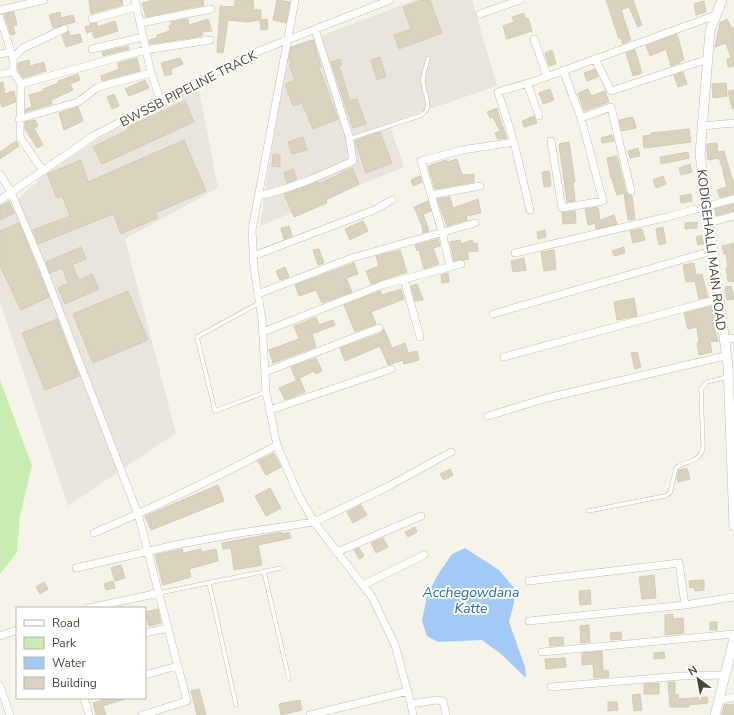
<svg xmlns="http://www.w3.org/2000/svg" width="734" height="715" viewBox="0 0 734 715" font-family="'Nunito Sans',sans-serif">
<style>
.industrial{fill:#e9e5de}
.green{fill:#c9edb0}
.water{fill:#a3c9f6}
.building{fill:#d9d2be;stroke:#d4cbb1}
.lines{fill:none;stroke-linecap:round;stroke-linejoin:round}
.service-casing{stroke:#c2bdab;stroke-width:4.5}
.minor-casing{stroke:#c2bdab;stroke-width:8}
.tertiary-casing{stroke:#c2bdab;stroke-width:10}
.service{stroke:#fff;stroke-width:3.5}
.minor{stroke:#fff;stroke-width:7}
.tertiary{stroke:#fff;stroke-width:9}
.labels{text-anchor:middle;stroke-width:4;stroke-linejoin:round;paint-order:stroke}
.street-label{font-size:13px;fill:#4b4637;stroke:#fff}
.water-label{font-size:14px;font-style:italic;fill:#266bc0;stroke:#fff}
</style>
<rect width="100%" height="100%" fill="#f6f4ea"/>
<path class="industrial" d="M415 0H472L497 86 389 123 404 167 260 226 286 49Z
M198 85 218 188 125 239 176 433 68 506 0 302V216L44 175 98 139Z"/>
<path class="green" d="M0 380 32 466 20 516 17 552 0 574Z"/>
<path class="water" d="M465 548 499 570 514 588V603L509 622 525 667 526 678 501 654 482 640 438 642 427 636 422 621 427 596 437 576 452 554Z"/>
<path class="building" d="M89 0H122L123 5 91 14Z
M154 0H203L204 5 146 17 142 3Z
M235 0H253L254 10H261V20L267 19 268 29 261 30 260 20 247 22 228 20 223 53 217 52 220 6 234 7Z
M277 0 290 2 286 23 273 20Z
M422 0H430L442 33 399 49 394 35 411 29 403 7Z
M606 0H633L642 25 638 27 629 7 621 10 631 40 623 44 621 38 619 39Z
M704 1 706 12 696 15 694 4Z
M14 12 17 25 13 26 15 34 11 35 4 14Z
M60 12 61 18 73 15 75 22 53 28 49 15Z
M524 13 525 19 528 18 532 31 507 39 503 26 514 22 512 17Z
M188 19 189 25 208 19 212 31 202 32 203 35 197 37 150 44 149 40 157 38V35L170 31 169 26 172 25 171 22Z
M727 19 732 29 734 28V66L728 67 727 59 731 58 726 43 715 47 720 23Z
M115 21 118 31 99 37 94 38 92 31 87 33 85 27 90 26V23H97V27Z
M69 31 70 36 80 34 82 42 66 47 62 36Z
M677 34 684 60 680 61V63L671 66 666 49 650 56 646 46Z
M313 40 321 67 319 68 338 119 313 129 302 103 293 106 285 84 295 80 289 65 291 64 289 59 291 47Z
M128 46 129 49 103 56 102 52Z
M552 50 556 64 549 66 545 53Z
M635 50 642 73 633 76 626 53Z
M380 57 386 77 377 80 371 60Z
M137 58 140 71 102 81 101 76 119 69 118 63Z
M180 58 183 64 171 69 172 74 165 76 161 63Z
M340 59 342 65 339 66 350 101 357 99 366 124 353 128 331 62Z
M29 60 30 66 44 62 46 71 23 78 18 70V63Z
M595 69 598 77 587 81 584 73Z
M683 72 687 84 678 87 674 75Z
M78 74 80 80 70 84 73 90 51 100 52 104 25 112 26 109 32 107 29 95 44 91 43 89 59 83 58 81Z
M145 80 149 88 129 96 125 89Z
M3 82 5 94 14 91 16 102 2 107 0 101V83Z
M726 83 727 96 713 98 712 84Z
M550 89 554 100 543 104 539 93Z
M588 89 591 96 605 91 609 102 584 111 578 93Z
M734 90V108H732L728 91Z
M114 94 119 106 112 109 107 97Z
M185 101 194 122 102 164 93 147 128 130 127 127Z
M78 107 83 121 64 130 59 113Z
M497 108 500 119 507 138 498 139 495 133 500 131 493 117 490 118 487 112Z
M534 116 537 123 524 127 522 121Z
M633 117 636 128 622 131 619 120Z
M35 120 38 126 34 128 43 145 37 148 25 129V122Z
M689 129 691 142 644 148 643 136 652 135 651 133Z
M380 132 392 163 366 173 355 141Z
M612 135 614 141 602 143 601 138Z
M303 137 307 150 292 154 288 142Z
M184 140 206 191 155 213 157 218 121 234 113 214 38 244 33 230 70 216 62 196 57 198 47 174 81 160 88 182Z
M16 141 19 146 0 159V152Z
M569 142 575 182H573L575 201 567 202 559 144Z
M717 143 718 152 724 151 734 185V194L720 198 717 190 727 187 723 172H724L719 158 708 160 707 152V144Z
M638 148 640 156 630 158 628 151Z
M688 152 689 158 661 164 660 157Z
M273 154 280 155V167L272 166Z
M617 156 626 192 632 196 635 219 628 220 624 193 617 195 612 179H611L607 158Z
M457 159 462 175 474 174V182L435 189 428 166 446 160 447 162Z
M690 164 692 172 681 175 679 168Z
M352 168 359 184 326 200 327 203 294 217 284 194 318 182 319 184Z
M293 169 297 179 287 183 284 173Z
M549 171 551 186 544 187 542 172Z
M420 176 422 182 413 186 411 180Z
M663 176 666 184 656 188 653 180Z
M691 194 692 201 681 203 680 196Z
M450 197 453 208 478 199 481 213 466 216 467 220 447 226 437 199Z
M9 201 14 213 0 220V206Z
M428 201 431 211 423 214 429 231 423 233 422 226 414 207Z
M734 204V211L716 216 715 209Z
M598 207 600 220 614 215 617 224 596 229 595 223 588 225 585 209Z
M575 211 576 223 563 224 562 213Z
M363 221 368 231 350 240 345 229Z
M697 222V228L685 229V223Z
M19 223 49 297 21 310 0 266V231Z
M289 226 292 236 284 239 281 228Z
M663 227 666 243 659 245 656 229Z
M642 229 645 240 633 243 630 231Z
M545 230 546 237 538 239 537 232Z
M702 235 704 244 698 245 696 237Z
M438 239 440 246 433 248 439 264 424 269 419 250 417 251 415 245Z
M460 240 461 244 472 240 474 244 477 243 478 251 467 252 469 259 454 261 450 242Z
M734 243V281L731 282 728 281 726 268H728L726 253 724 254 722 246Z
M81 247 86 259 72 265 79 280 92 274 99 289 65 304 58 288 68 283 62 268 50 273 46 262Z
M624 247 625 253 614 256 612 251Z
M319 249 324 263 318 265 313 250Z
M400 250 407 272 371 284 366 271 379 266 376 256Z
M554 250 556 269 544 271 541 252Z
M524 258 526 270 513 272 511 261Z
M354 263 358 274 346 278 352 292 322 303 316 290 299 296 295 285Z
M694 263 696 275 702 274 708 297 699 299 695 281 686 282 683 265Z
M285 267 289 277 280 280 276 271Z
M448 273 449 282 442 283 441 275Z
M417 284 423 300 415 301 411 286Z
M731 286 734 299 727 300 725 287Z
M401 289 404 299 371 312 376 324 355 332 344 305 380 291 382 295Z
M128 291 148 340 93 363 73 314Z
M634 298 637 316 617 320 614 302Z
M712 306 716 322 713 323 718 341 710 342 712 352 699 355 697 343H699L697 327 688 329 684 313Z
M316 317 319 325 333 320 335 325 312 334 316 347 273 363 269 350 299 339 294 326Z
M57 319 79 376 45 390 22 333Z
M384 329 392 348 405 343 408 353 417 351 419 360 404 364 403 360 388 365 380 346 345 361 340 348 381 333Z
M637 352 641 367 635 369 631 353Z
M316 358 322 371 316 374 314 371 296 380 291 367Z
M300 379 305 392 285 400 279 388Z
M274 453 281 467 266 475 258 461Z
M687 468 690 479 678 482 677 477 679 470Z
M450 469 453 475 444 480 440 474Z
M218 485 224 501 151 530 145 516Z
M270 488 281 508 266 516 255 496Z
M361 505 367 515 353 523 347 512Z
M415 527 417 532 408 537 405 532Z
M282 532 283 534 289 532 291 538 258 545 262 565 234 570 231 548 223 549 222 543Z
M383 538 388 547 376 553 371 543Z
M359 548 364 556 359 559 354 550Z
M182 549 183 553 201 549 202 552 216 549 218 561 189 569 191 577 163 585 155 555Z
M121 565 125 578 115 581 111 568Z
M654 575 656 598 642 599 639 577Z
M704 580V590L695 591 694 587 690 588 689 581Z
M113 581 115 588 106 590 104 584Z
M44 582 48 589 40 594 36 587Z
M590 590 591 604 580 605 579 591Z
M158 609 161 623 149 626 145 612Z
M673 614V619L683 618 684 633 665 635V615Z
M710 622H717V630H710Z
M589 625 590 642 581 643 580 626Z
M621 632 622 639 611 640 610 633Z
M563 637 564 645 550 646 549 638Z
M602 651 603 671 608 670 609 677 594 678 593 664 582 665V653Z
M664 652 665 658 654 659V653Z
M565 658 566 667 546 669 545 659Z
M668 682H675V695L678 694 679 699 707 697 708 703 689 705V707H670Z
M659 683V694H644V684Z
M199 689 206 715H197L191 691Z
M640 694 642 710 634 711 632 695Z
M103 698H124L125 699 103 706 106 715H96L93 703 103 700Z
M300 700 302 710 281 715 279 704Z
M608 702H617L618 710 608 711Z
M734 704V714L722 715 724 705Z"/>
<g class="lines">
<g class="service-casing">
<path id="service" d="M349 139 422 115C435 106 422 92 423 80 423 73 427 65 428 58
M259 303 197 337 215 411 266 392
M588 511 665 496 670 493 676 468C686 460 700 463 703 448L701 389 707 382 727 377
M264 572 289 679
M209 583 236 705
M159 593 281 568"/>
</g>
<g class="minor-casing">
<path id="minor" d="M135 0 151 73 161 101
M295 0 252 230 254 268 262 320 266 392 277 445 298 494 314 522 372 597 395 645 411 704 413 715
M0 10 44 0
M480 14 520 0
M0 18 13 58V72L21 84 145 50 210 40
M92 19 136 7
M140 23 211 9
M534 39 547 76
M92 49 143 37
M0 54 11 52
M13 58 23 48 64 29
M595 59 611 91 708 59
M563 70 581 118 611 107 631 191
M0 74 13 72
M527 83 539 116
M21 84 20 137 43 171
M19 119 78 102 98 87 151 73
M702 126 734 123
M551 141 562 208 603 201 581 118
M0 174 11 192 41 263 138 514 187 701 142 715
M431 195 480 186
M258 196C291 189 322 175 353 161L349 136 315 29
M0 200 95 135 249 55 390 0
M530 210 514 142 498 92 535 81 716 15
M708 223 734 216
M515 253 667 217 734 199
M253 256 374 210 392 200
M450 266 442 232 421 161 462 150 514 142
M404 279 420 337
M258 294 352 258 475 223
M493 314 712 251
M263 332 382 285 461 264
M723 340 734 338
M504 357 718 299
M265 372 379 328
M270 410 391 369
M488 416 547 398 725 356
M94 533C157 506 217 478 277 445
M337 552 421 516
M76 568 175 545 240 533 314 522 389 486 451 452
M529 581 679 563 685 605
M363 585 424 555
M89 608 159 593
M529 621 685 605 734 597
M145 633 168 628
M0 636 17 630
M542 652 734 634
M145 675 177 666
M0 686 10 715
M551 687 682 676 726 675
M84 698 89 715
M719 701 734 697
M411 704 436 700 443 701 446 715
M310 715 408 691"/>
</g>
<g class="tertiary-casing">
<path id="tertiary" d="M722 0 710 31 700 154 728 366 734 526
M715 715 734 639"/>
</g>
<use href="#service" class="service"/>
<use href="#minor" class="minor"/>
<use href="#tertiary" class="tertiary"/>
</g>
<g class="labels">
<g class="street-label">
<text transform="translate(188 88) rotate(-27)" y="5">BWSSB PIPELINE TRACK</text>
<text transform="translate(712 250) rotate(83)" y="5">KODIGEHALLI MAIN ROAD</text>
</g>
<g class="water-label">
<text x="471" y="597">Acchegowdana<tspan x="471" dy="16">Katte</tspan></text>
</g>
</g>
<rect x="16" y="607" width="130" height="92" fill="#ffffff" stroke="#b7b5af"/>
<rect x="24" y="620" width="20" height="6" fill="#ffffff" stroke="#b7b5af"/>
<text x="52" y="627" font-size="12" fill="#4b4637">Road</text>
<rect x="24" y="637" width="20" height="12" fill="#c9edb0" stroke="#b7b5af"/>
<text x="52" y="647" font-size="12" fill="#4b4637">Park</text>
<rect x="24" y="657" width="20" height="12" fill="#a3c9f6" stroke="#b7b5af"/>
<text x="52" y="667" font-size="12" fill="#4b4637">Water</text>
<rect x="24" y="677" width="20" height="12" fill="#d9d2be" stroke="#b7b5af"/>
<text x="52" y="687" font-size="12" fill="#4b4637">Building</text>
<g transform="translate(698 679) rotate(328)" stroke="#ffffff" stroke-width="3" paint-order="stroke">
<path d="M0-3L7 15L0 10L-7 15Z" fill="#4b4637"/>
<text y="-6" font-size="11" font-weight="bold" text-anchor="middle" fill="#4b4637">N</text>
</g>
</svg>
